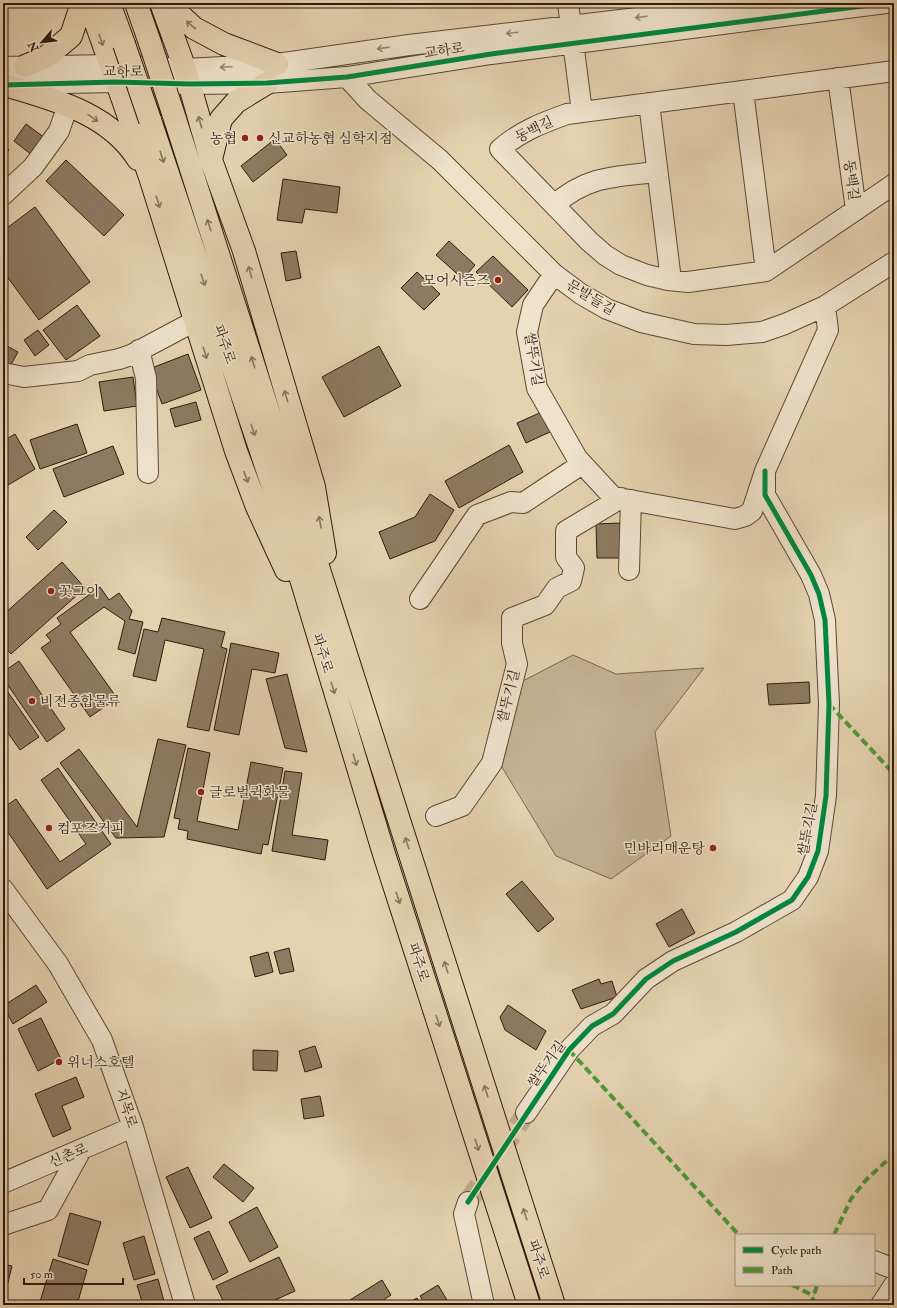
<svg xmlns="http://www.w3.org/2000/svg" width="897" height="1308" viewBox="0 0 897 1308" font-family="'IM FELL Double Pica','Noto Serif KR',serif">
<style>
.green{fill:#c6b394;stroke:#7a6651}
.building{fill:#8e7a62;stroke:#2f1a0e}
.lines{fill:none;stroke-linecap:round;stroke-linejoin:round}
.minor-tunnel{stroke:#c1ad8f;stroke-width:20;stroke-dasharray:20 10;stroke-linecap:butt}
.minor-casing{stroke:#5c4836;stroke-width:22}
.major-casing{stroke:#2f1a0e;stroke-width:24}
.minor{stroke:#eee2cb;stroke-width:20}
.major{stroke:#e5d2af;stroke-width:22}
.major-bridge-casing{stroke:#2f1a0e;stroke-width:24;stroke-linecap:butt}
.major-bridge{stroke:#e5d2af;stroke-width:22}
.quiet{stroke:#50993c;stroke-width:4;stroke-dasharray:8 4;stroke-linecap:butt}
.cycleway-casing{stroke:#eee2cb;stroke-width:8}
.cycleway{stroke:#00873e;stroke-width:5}
.oneway{stroke:#988876}
.oneway2{stroke:#8a765e}
.poi-dot{fill:#8f2418;stroke:#eee2cb;stroke-width:1.5}
.labels{text-anchor:middle;stroke-width:3;stroke-linejoin:round;paint-order:stroke}
.street-label{font-size:14px;fill:#2f1a0e;stroke:#eee2cb}
.poi-label{font-size:14px;fill:#2f1a0e;stroke:#eee2cb;text-anchor:start}
</style>
<rect width="100%" height="100%" fill="#e5d2af"/>
<filter id="stains"><feTurbulence type="fractalNoise" baseFrequency=".005" numOctaves="4"/><feColorMatrix values="0 0 0 0 .2 0 0 0 0 .09 0 0 0 0 .02 0 0 0 .5 -.17"/></filter>
<radialGradient id="worn" r=".72"><stop offset=".6" stop-color="#630" stop-opacity="0"/><stop offset="1" stop-color="#630" stop-opacity=".3"/></radialGradient>
<path class="green" d="M573 655 616 674 704 668 655 732 671 836 611 879 556 856 497 759 517 684Z"/>
<path class="building" d="M26 124 45 138 32 155 14 141Z
M275 139 287 155 253 182 241 166Z
M3 144 9 150 3 157Z
M66 160 124 215 104 236 46 181Z
M283 179 340 187 337 213 305 209 302 223 277 220Z
M35 207 90 282 39 320 3 271V231Z
M449 241 475 265 463 279 436 255Z
M296 251 301 278 286 281 281 253Z
M493 256 528 290 512 307 476 272Z
M417 272 440 294 424 310 401 288Z
M77 305 100 336 66 360 43 330Z
M38 330 49 345 35 356 24 340Z
M3 344 18 352 8 370 3 367Z
M379 346 401 386 344 417 322 377Z
M188 354 201 390 162 404 149 369Z
M133 377 137 406 104 411 99 382Z
M196 402 201 420 175 427 170 409Z
M544 411 552 431 526 443 517 423Z
M77 424 87 453 40 469 30 440Z
M15 434 35 469 3 488V465L5 464 3 441Z
M509 445 523 472 459 508 445 481Z
M113 446 124 474 64 497 53 469Z
M430 494 454 510 435 541 390 559 379 532 415 517Z
M54 510 67 522 38 550 26 537Z
M620 523V558H597L596 524Z
M62 562 85 588 11 654 3 645V615Z
M100 587 109 600 119 593 132 611 129 619 143 622 135 654 118 649 125 621 104 607 70 632 117 698 90 717 41 648 51 641 46 635 61 624 57 618Z
M162 618 225 632 221 647 227 649 209 731 187 727 204 649 165 640 156 681 133 676 144 629 158 632Z
M231 643 279 653 275 673 252 669 239 735 214 730Z
M19 661 65 729 47 742 3 678V672Z
M287 674 307 752 285 748 266 679Z
M809 682 810 703 769 705 767 684Z
M3 685 39 737 20 750 3 726Z
M158 739 186 745 164 837 116 838 60 763 79 749 137 827Z
M188 748 210 753 197 821 238 830 251 762 283 768 268 845 263 844 261 854 187 839 188 831 178 829 180 819 174 818Z
M58 768 111 844 47 889 3 825V808L16 799 60 862 86 844 41 780Z
M285 771 302 773 292 835 328 840 325 860 272 851Z
M522 881 554 919 538 932 506 894Z
M682 909 695 933 669 947 656 924Z
M289 948 294 971 280 974 274 952Z
M268 952 273 972 255 977 250 957Z
M599 979 601 984 612 981 617 997 581 1009 572 990Z
M36 985 47 1002 13 1024 3 1006Z
M508 1005 546 1031 536 1050 505 1030 500 1017Z
M41 1018 61 1059 38 1071 18 1029Z
M315 1046 322 1067 305 1072 299 1051Z
M253 1050 278 1051 277 1071 253 1070Z
M76 1077 84 1097 62 1106 71 1129 53 1137 35 1094Z
M320 1096 324 1116 304 1119 301 1099Z
M224 1164 254 1188 243 1202 213 1177Z
M188 1167 212 1218 190 1228 166 1177Z
M257 1207 278 1247 250 1262 229 1222Z
M70 1213 101 1222 88 1265 58 1256Z
M209 1231 228 1272 213 1280 194 1238Z
M144 1236 155 1274 134 1280 123 1243Z
M279 1257 295 1291 264 1305H225L216 1286Z
M53 1259 87 1270 77 1305H39Z
M3 1264 12 1266 7 1286 3 1285Z
M158 1279 165 1305H143L137 1285Z
M382 1280 391 1295 376 1305H342Z
M438 1285 450 1305H426L420 1296Z
M417 1298 421 1305H404Z"/>
<g class="lines">
<path class="minor-tunnel" d="M468 1202 526 1113"/>
<g class="minor-casing">
<path id="minor" d="M568 3 582 112
M3 67 110 65 185 69 277 64 409 45 763 3
M894 71 567 114C542 123 521 131 500 149L589 241 605 255 621 265 647 275 668 280 688 282 766 271 894 184
M347 77 368 100 440 160 554 274 581 294 607 309 641 322 694 334 726 335 762 332 785 324 825 306 894 262
M838 78 856 210
M11 84 116 82 189 84 267 83 347 77 491 54 886 3
M743 91 766 271
M649 103 671 280
M3 195 33 167 59 131 68 105
M554 205C589 175 615 177 657 172
M554 274 533 305 527 332 537 388 577 458 613 497 735 519 745 516 752 511 765 471 828 330 825 306
M139 350 146 378 148 473
M3 373 24 377 78 371 90 365 119 359 131 355 195 321
M629 570 631 500
M420 599 477 515 511 502 523 503 582 464
M436 816 462 806 492 763 517 664 512 643V618L545 605 557 588 571 581 574 568 566 557V531L621 498
M3 889 58 964 102 1040 133 1127 185 1305
M526 1113 569 1050 592 1026 613 1014 646 979 673 961 736 932 792 900 808 877 818 851 826 796 829 704 825 620 819 594 811 575 765 495V471
M3 1183 133 1127
M468 1202 464 1214 484 1305
M3 1225 48 1210 81 1150
M874 1261 894 1269
M881 1305 894 1285"/>
</g>
<g class="major-casing">
<path id="major" d="M89 3 150 177 236 451 257 507 286 570
M109 3 124 44
M136 3 150 43
M161 3 185 69 211 160 244 251 314 487 325 553
M167 3 194 28 224 44 277 64
M25 66 46 57 71 36 82 3
M5 85C54 100 108 112 138 159
M175 119 554 1305
M150 120 276 496 384 854 529 1305
M211 159 221 119 236 102 267 83"/>
</g>
<use href="#minor" class="minor"/>
<use href="#major" class="major"/>
<g class="major-bridge-casing">
<path id="major-bridge" d="M150 43 175 119
M124 44 150 120"/>
</g>
<use href="#major-bridge" class="major-bridge"/>
<path class="quiet" d="M829 704 894 774
M569 1050 739 1235
M834 1235 851 1199 866 1180 894 1154
M792 1285 814 1296
M811 1305 817 1285"/>
<g class="cycleway-casing">
<path id="cycleway" d="M3 85 116 82 189 84 267 83 347 77 491 54 886 3
M468 1202 569 1050 592 1026 613 1014 646 979 673 961 736 932 792 900 808 877 818 851 826 796 829 704 825 620 819 594 811 575 765 495V471"/>
</g>
<use href="#cycleway" class="cycleway"/>
</g>
<defs><path id="oneway-shaft" d="M-6 0H5M1.5-3L5.5 0L1.5 3" fill="none" stroke-width="1.6" stroke-linecap="round" stroke-linejoin="round"/></defs>
<g class="oneway">
<use href="#oneway-shaft" transform="translate(641 17) rotate(173)"/>
<use href="#oneway-shaft" transform="translate(512 33) rotate(173)"/>
<use href="#oneway-shaft" transform="translate(383 48) rotate(172)"/>
<use href="#oneway-shaft" transform="translate(226 67) rotate(177)"/>
</g>
<g class="oneway2">
<use href="#oneway-shaft" transform="translate(191 25) rotate(-141)"/>
<use href="#oneway-shaft" transform="translate(101 40) rotate(71)"/>
<use href="#oneway-shaft" transform="translate(93 118) rotate(35)"/>
<use href="#oneway-shaft" transform="translate(200 122) rotate(-106)"/>
<use href="#oneway-shaft" transform="translate(162 157) rotate(72)"/>
<use href="#oneway-shaft" transform="translate(158 202) rotate(73)"/>
<use href="#oneway-shaft" transform="translate(209 225) rotate(-108)"/>
<use href="#oneway-shaft" transform="translate(250 272) rotate(-106)"/>
<use href="#oneway-shaft" transform="translate(203 280) rotate(71)"/>
<use href="#oneway-shaft" transform="translate(205 353) rotate(73)"/>
<use href="#oneway-shaft" transform="translate(253 362) rotate(-107)"/>
<use href="#oneway-shaft" transform="translate(286 396) rotate(-107)"/>
<use href="#oneway-shaft" transform="translate(253 430) rotate(71)"/>
<use href="#oneway-shaft" transform="translate(246 477) rotate(69)"/>
<use href="#oneway-shaft" transform="translate(320 522) rotate(-100)"/>
<use href="#oneway-shaft" transform="translate(333 688) rotate(73)"/>
<use href="#oneway-shaft" transform="translate(355 760) rotate(73)"/>
<use href="#oneway-shaft" transform="translate(407 843) rotate(-108)"/>
<use href="#oneway-shaft" transform="translate(398 898) rotate(72)"/>
<use href="#oneway-shaft" transform="translate(446 967) rotate(-108)"/>
<use href="#oneway-shaft" transform="translate(438 1021) rotate(72)"/>
<use href="#oneway-shaft" transform="translate(486 1091) rotate(-108)"/>
<use href="#oneway-shaft" transform="translate(477 1145) rotate(72)"/>
<use href="#oneway-shaft" transform="translate(525 1214) rotate(-108)"/>
</g>
<g class="poi-dot">
<circle cx="245" cy="138" r="4"/>
<circle cx="260" cy="138" r="4"/>
<circle cx="498" cy="280" r="4"/>
<circle cx="51" cy="591" r="4"/>
<circle cx="32" cy="701" r="4"/>
<circle cx="201" cy="792" r="4"/>
<circle cx="49" cy="828" r="4"/>
<circle cx="713" cy="848" r="4"/>
<circle cx="59" cy="1062" r="4"/>
</g>
<g class="labels">
<g class="street-label">
<text transform="translate(444 50) rotate(-9)" y="5">교하로</text>
<text transform="translate(123 71) rotate(1)" y="5">교하로</text>
<text transform="translate(534 129) rotate(-26)" y="5">동백길</text>
<text transform="translate(852 180) rotate(82)" y="5">동백길</text>
<text transform="translate(591 297) rotate(31)" y="5">문발들길</text>
<text transform="translate(225 344) rotate(71)" y="5">파주로</text>
<text transform="translate(534 359) rotate(81)" y="5">쌀뚜기길</text>
<text transform="translate(323 653) rotate(73)" y="5">파주로</text>
<text transform="translate(508 696) rotate(-76)" y="5">쌀뚜기길</text>
<text transform="translate(807 829) rotate(-80)" y="5">쌀뚜기길</text>
<text transform="translate(419 962) rotate(72)" y="5">파주로</text>
<text transform="translate(546 1064) rotate(-54)" y="5">쌀뚜기길</text>
<text transform="translate(127 1108) rotate(72)" y="5">지목로</text>
<text transform="translate(68 1155) rotate(-23)" y="5">신촌로</text>
<text transform="translate(539 1259) rotate(72)" y="5">파주로</text>
</g>
<g class="poi-label">
<text x="237" y="143" text-anchor="end">농협</text>
<text x="268" y="143">신교하농협 심학지점</text>
<text x="490" y="285" text-anchor="end">모어시즌즈</text>
<text x="59" y="596">꼿그이</text>
<text x="40" y="706">비전종합물류</text>
<text x="209" y="797">글로벌퀵화물</text>
<text x="57" y="833">컴포즈커피</text>
<text x="705" y="853" text-anchor="end">민바리매운탕</text>
<text x="67" y="1067">위너스호텔</text>
</g>
</g>
<rect width="897" height="1308" fill="none" stroke="#e5d2af" stroke-width="16"/>
<rect x="4" y="4" width="889" height="1300" fill="none" stroke="#2f1a0e" stroke-width="2"/>
<rect x="8" y="8" width="881" height="1292" fill="none" stroke="#2f1a0e"/>
<rect x="735" y="1234" width="140" height="52" fill="#eee2cb" stroke="#a2927f"/>
<rect x="743" y="1247" width="20" height="6" fill="#00873e" stroke="#a2927f"/>
<text x="771" y="1254" font-size="12" fill="#2f1a0e">Cycle path</text>
<rect x="743" y="1267" width="20" height="6" fill="#50993c" stroke="#a2927f"/>
<text x="771" y="1274" font-size="12" fill="#2f1a0e">Path</text>
<g transform="translate(42 42) rotate(242)" stroke="#eee2cb" stroke-width="3" paint-order="stroke">
<path d="M0-3L7 15L0 10L-7 15Z" fill="#2f1a0e"/>
<text y="-6" font-size="11" font-weight="bold" text-anchor="middle" fill="#2f1a0e">N</text>
</g>
<path d="M24 1278v6h99v-6" fill="none" stroke="#2f1a0e" stroke-width="2"/>
<text x="30" y="1278" font-size="12" fill="#2f1a0e" stroke="#eee2cb" stroke-width="3" paint-order="stroke">50 m</text>
<rect width="100%" height="100%" filter="url(#stains)"/>
<rect width="100%" height="100%" fill="url(#worn)"/>
</svg>
